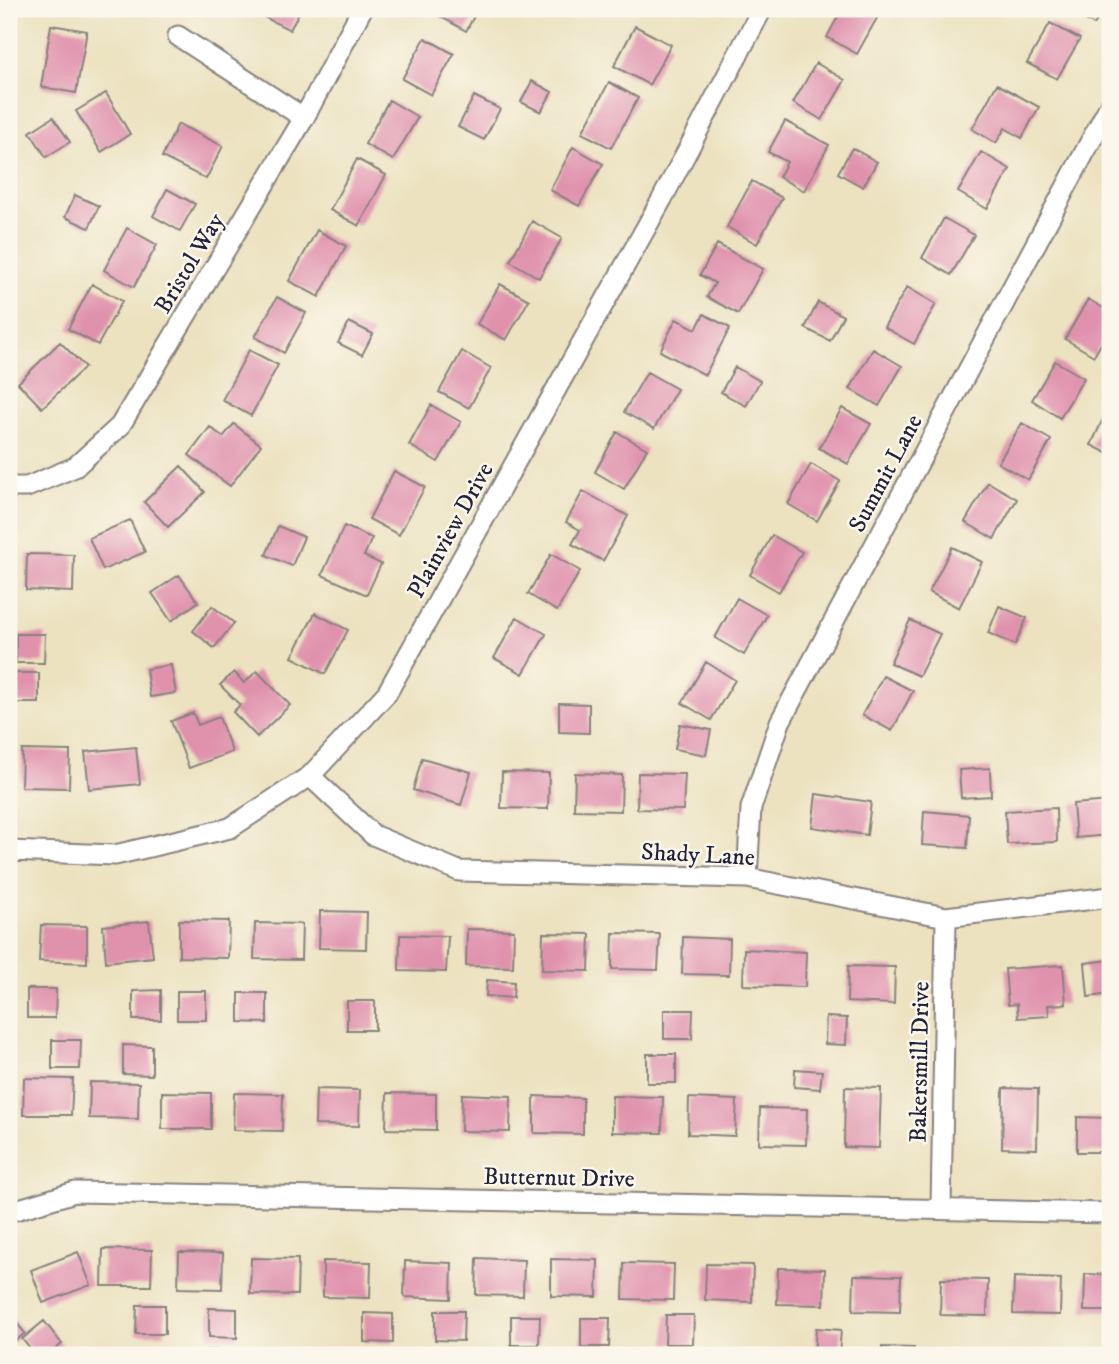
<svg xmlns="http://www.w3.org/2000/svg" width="1119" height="1364" viewBox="0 0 1119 1364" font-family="'IM FELL DW Pica',serif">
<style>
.building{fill:#e092ad}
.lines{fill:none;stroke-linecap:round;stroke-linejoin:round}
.minor-casing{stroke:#87827e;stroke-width:23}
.minor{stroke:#fff;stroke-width:19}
.labels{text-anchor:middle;stroke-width:5;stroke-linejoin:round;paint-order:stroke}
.street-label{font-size:24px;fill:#22223b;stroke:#fbf7ec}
</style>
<rect width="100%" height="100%" fill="#fbf7ec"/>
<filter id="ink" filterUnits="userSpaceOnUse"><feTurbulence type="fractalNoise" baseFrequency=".0143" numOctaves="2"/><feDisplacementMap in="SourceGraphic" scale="14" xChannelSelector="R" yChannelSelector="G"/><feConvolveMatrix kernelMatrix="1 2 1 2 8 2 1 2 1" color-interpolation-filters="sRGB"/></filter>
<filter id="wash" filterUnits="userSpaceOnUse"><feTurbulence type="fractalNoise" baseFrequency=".00686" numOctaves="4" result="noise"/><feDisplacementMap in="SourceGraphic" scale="28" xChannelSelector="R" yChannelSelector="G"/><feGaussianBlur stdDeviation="1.57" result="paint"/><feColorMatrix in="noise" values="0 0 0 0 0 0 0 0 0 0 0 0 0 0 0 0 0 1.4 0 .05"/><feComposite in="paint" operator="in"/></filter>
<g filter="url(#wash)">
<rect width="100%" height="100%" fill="#ece2c0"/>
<g id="blocks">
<path class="building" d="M248 9H301L290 30Z
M441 9H478L466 31 438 15Z
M842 9H882L857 54 827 37Z
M1067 9H1104L1094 25Z
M1050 23 1080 39 1057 79 1027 63Z
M51 25 87 31 76 93 41 87Z
M635 26 671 45 649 85 614 66Z
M425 38 454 54 431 95 402 79Z
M816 63 845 80 822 120 793 103Z
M532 81 552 92 541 112 521 102Z
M609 82 638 98 611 148 582 133Z
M997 84 1039 107 1022 138 1005 128 996 143 972 129Z
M106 93 130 134 101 152 76 111Z
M474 96 500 109 484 140 458 127Z
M389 100 418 117 393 160 365 144Z
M53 117 70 142 46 157 30 132Z
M785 121 829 145 804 191 779 177 787 162 768 152Z
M178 124 223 146 206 179 162 157Z
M573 147 603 164 579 206 550 190Z
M852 148 877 162 863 187 838 173Z
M981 152 1010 169 987 209 958 192Z
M357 159 386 175 359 226 330 210Z
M752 181 782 198 757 244 727 227Z
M167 189 195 204 180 231 153 216Z
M75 195 99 206 89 228 65 217Z
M944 218 974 235 951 275 922 258Z
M532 221 562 238 539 278 510 261Z
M127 228 157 245 134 287 104 270Z
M317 230 346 246 319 297 289 281Z
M717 244 763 269 738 314 707 297 715 283 700 275Z
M92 284 122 301 98 345 68 329Z
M500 284 529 300 506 340 477 324Z
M907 287 936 304 914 344 884 327Z
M277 297 306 313 284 353 255 337Z
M1088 299 1110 312V329L1094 356 1065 339Z
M818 302 843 316 830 341 805 328Z
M704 314 730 328 705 375 660 351 676 319 696 329Z
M349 322 373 334 362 355 338 343Z
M60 342 85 367 42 408 18 383Z
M873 349 902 366 879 406 850 389Z
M249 350 278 365 251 416 222 400Z
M462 351 491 368 469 408 439 392Z
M1055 361 1084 378 1060 418 1032 400Z
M735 367 760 381 746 406 721 392Z
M647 372 677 389 654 429 624 412Z
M431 405 461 422 438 462 409 445Z
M842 408 871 424 848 464 819 448Z
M1103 419 1110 423 1109 454 1091 445Z
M1022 423 1051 440 1028 480 998 463Z
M234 424 261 445 230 486 189 455 210 427 223 437Z
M617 432 647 449 624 489 595 472Z
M811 464 840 481 817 521 788 504Z
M181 466 205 492 168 527 144 502Z
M394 471 425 487 399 535 369 519Z
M988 482 1017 499 994 539 965 522Z
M583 491 628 516 603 561 572 544 580 530 566 522Z
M130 520 145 552 103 570 89 538Z
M278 526 304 537 292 566 266 555Z
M344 526 372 538 364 556 381 564 367 595 322 575Z
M772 535 802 552 779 592 750 575Z
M952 547 982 562 959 608 929 592Z
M27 554 74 555 73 592 26 590Z
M551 554 580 571 557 611 528 594Z
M179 575 198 602 171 621 152 593Z
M737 598 767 615 744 655 715 638Z
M212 606 234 623 214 648 193 631Z
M999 606 1027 618 1015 645 988 633Z
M315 613 348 630 325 674 292 657Z
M517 617 546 634 523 674 494 658Z
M910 620 940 634 919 676 890 663Z
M16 634H45L44 663H16Z
M706 662 735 680 711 720 682 703Z
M171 665 176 693 150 697 146 669Z
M257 671 290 705 257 737 233 712 240 705 220 685 234 672 244 683Z
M10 673H39V703H10Z
M883 676 913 691 892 731 862 715Z
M559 703 589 704V733L559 732Z
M193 713 198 725 219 717 232 752 189 768 171 721Z
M680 724 711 730 706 755 675 749Z
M136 747 140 784 89 789 85 752Z
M22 750 70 751 69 788 21 787Z
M422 758 471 772 461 805 413 790Z
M990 768 991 796 961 798 959 770Z
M502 772 549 773 548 809 501 808Z
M575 773 622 775 621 811 574 810Z
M638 773 685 774 683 810 637 809Z
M816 794 871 802 867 835 812 827Z
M1110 801V835L1076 838 1073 804Z
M1056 808 1057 842 1007 844 1005 811Z
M924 811 969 815 967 848 922 845Z
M320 911 367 912 366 949 319 948Z
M179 920 229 921 228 958 179 957Z
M149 921 153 957 106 962 103 926Z
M255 923 302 924 301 960 254 959Z
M41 925 87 926V963L39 961Z
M467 929 514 930 513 967 466 966Z
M543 933 590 934 589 971 542 970Z
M613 933 660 934 658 970 612 969Z
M400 935 448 936 446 972 399 971Z
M683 937 730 939 729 975 682 974Z
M744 949 806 952 805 987 743 985Z
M1110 960V994L1088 997 1085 963Z
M1063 965 1066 1004 1048 1005 1049 1016 1018 1018 1017 1004 1008 1005 1005 969Z
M848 966 895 967 894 1004 847 1002Z
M487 980 514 982 513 998 486 996Z
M27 989H56L55 1018H27Z
M161 990V1020H133V991Z
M177 991H206V1020H177Z
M239 993H267V1023L239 1022Z
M347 1001H375V1030H347Z
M664 1010H693L692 1039H664Z
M826 1017 847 1018 846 1045 825 1044Z
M52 1040H81L80 1069H52Z
M123 1045 152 1046V1075L123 1074Z
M647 1054H676V1083H647Z
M795 1069 822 1071 820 1089 794 1087Z
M24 1078 73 1079 71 1115H23Z
M90 1082 139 1083 138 1119 89 1118Z
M845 1087 881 1088 879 1148 844 1147Z
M1003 1088 1038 1089 1037 1149 1002 1148Z
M316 1089 360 1090 359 1126 315 1125Z
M162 1092 211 1093V1129H162Z
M234 1093 283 1094 282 1131 233 1130Z
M387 1093 436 1094V1130L386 1129Z
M462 1094 511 1096 510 1132 461 1131Z
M534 1096 583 1098V1134L534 1133Z
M612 1096 663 1097 662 1133 612 1132Z
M689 1098 737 1100 735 1136 688 1134Z
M760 1108 807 1109 806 1145 759 1144Z
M1077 1117 1110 1118V1152H1077Z
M103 1249 152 1250 151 1286H102Z
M78 1252 91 1285 43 1303 31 1270Z
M179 1252 223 1253 222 1289 178 1288Z
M251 1258 298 1259 297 1295 250 1294Z
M477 1258 524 1260 523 1296 476 1295Z
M551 1259 598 1260 597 1297 551 1296Z
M323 1261 371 1262 370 1298 323 1297Z
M405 1261 452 1263 451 1299 404 1297Z
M624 1263 674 1264 673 1300 623 1299Z
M706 1264 753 1265 752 1302 705 1300Z
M778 1268 825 1269 824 1305 777 1304Z
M1085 1274 1110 1275V1311H1084Z
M854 1275 901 1276 900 1312 853 1311Z
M1014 1277 1061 1279 1060 1315 1013 1314Z
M941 1279 988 1280 987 1316 940 1315Z
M137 1305H165V1334H136Z
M209 1308 237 1309V1338L209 1337Z
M435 1311H464L463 1341 435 1340Z
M364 1313 393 1314V1343L364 1342Z
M9 1314 25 1333 9 1346Z
M666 1315H694L693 1344H665Z
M511 1316H540L539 1345H511Z
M581 1318H610L609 1347H581Z
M44 1321 62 1344 48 1355H35L22 1339Z
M816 1328 841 1330 839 1355 814 1354Z
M882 1347 914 1348V1355H882Z
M207 1350H236V1355H207Z
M354 1351H382V1355H354Z"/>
</g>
</g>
<g filter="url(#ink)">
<use href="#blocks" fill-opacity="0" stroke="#87827e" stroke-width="2"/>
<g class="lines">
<g class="minor-casing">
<path id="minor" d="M178 36 304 118
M9 487H27L75 467 120 426 304 118 362 9
M310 776 373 835 459 871 747 878 946 917 1110 897
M9 851 115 855 230 828 310 776 387 693 662 199 762 9
M747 878 751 808 780 722 1110 105
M941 1209 946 917
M9 1212 75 1192 1110 1213"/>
</g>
<use href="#minor" class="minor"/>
</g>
</g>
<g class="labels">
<g class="street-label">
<text transform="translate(189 263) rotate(-59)" y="8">Bristol Way</text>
<text transform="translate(885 473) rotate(-62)" y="8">Summit Lane</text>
<text transform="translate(450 530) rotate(-61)" y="8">Plainview Drive</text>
<text transform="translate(698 854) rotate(3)" y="8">Shady Lane</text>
<text transform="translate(919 1062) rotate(-89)" y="8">Bakersmill Drive</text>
<text transform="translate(559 1177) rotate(1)" y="8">Butternut Drive</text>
</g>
</g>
<rect width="1119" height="1364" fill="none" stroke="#fbf7ec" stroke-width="35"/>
</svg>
